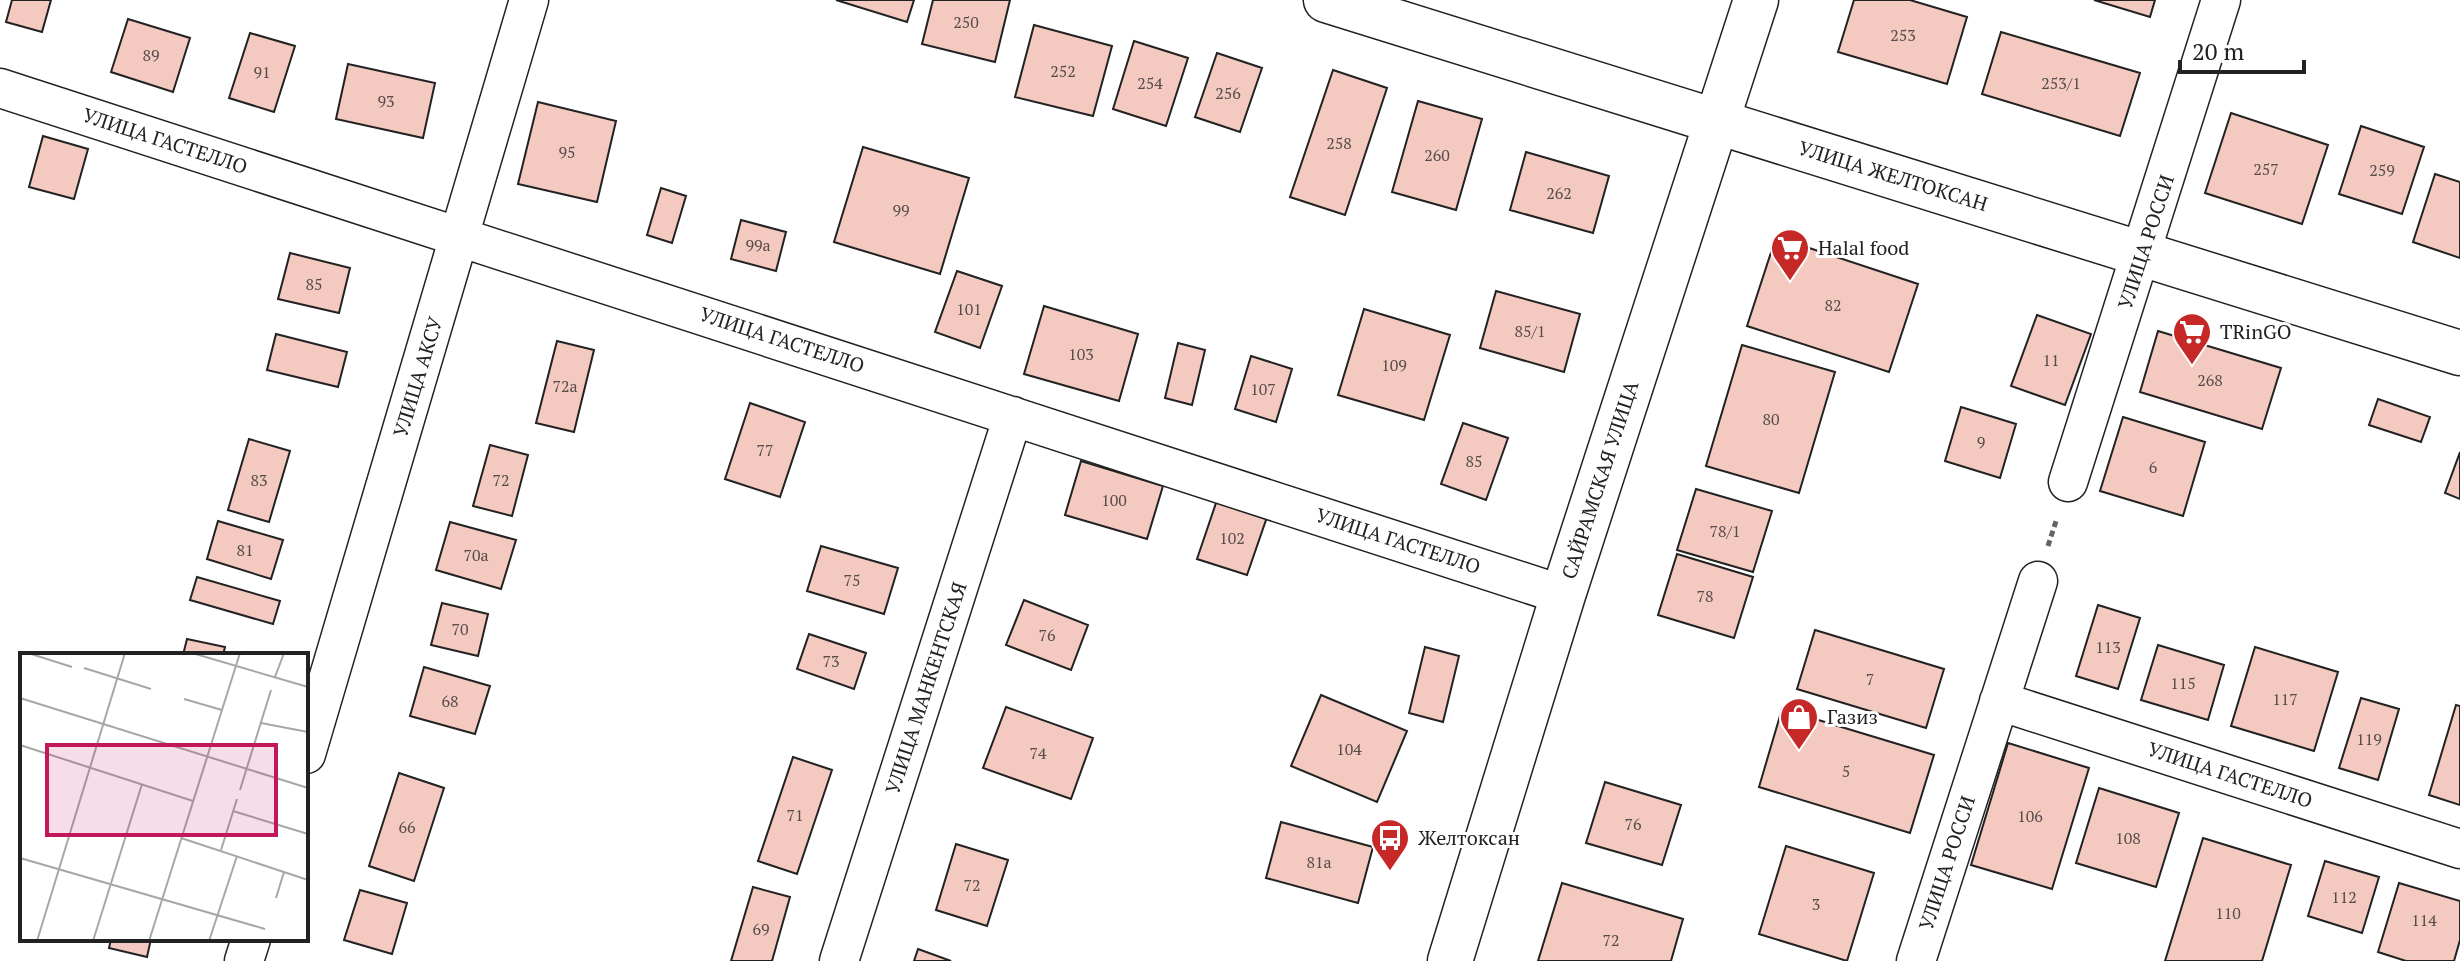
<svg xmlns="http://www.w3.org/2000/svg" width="2460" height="961" viewBox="0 0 2460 961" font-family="'PT Serif',serif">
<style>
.building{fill:#f3c9c0;stroke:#222;stroke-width:2}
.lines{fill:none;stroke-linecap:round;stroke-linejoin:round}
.street-casing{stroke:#222;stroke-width:41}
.secondary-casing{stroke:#222;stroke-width:47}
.path{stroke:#646464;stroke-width:5;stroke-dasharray:6 4;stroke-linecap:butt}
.street{stroke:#fff;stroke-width:38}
.secondary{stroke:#fff;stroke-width:44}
.labels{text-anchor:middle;stroke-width:6;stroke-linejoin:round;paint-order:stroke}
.number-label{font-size:16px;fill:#564c4a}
.street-label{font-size:20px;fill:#222;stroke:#fff}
.poi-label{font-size:20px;fill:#222;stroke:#fff;text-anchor:start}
.inset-road{fill:none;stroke:#a7a7a7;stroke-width:2}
.view{fill:#c2185b;fill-opacity:0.15;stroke:#c2185b;stroke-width:4}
.inset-edge{fill:none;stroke:#222;stroke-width:4}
</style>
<rect width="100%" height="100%" fill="#fff"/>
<path class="building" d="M12 0H51L42 32 6 22Z
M836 0H914L907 22Z
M933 0H1010L995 62 922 44Z
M1854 0H1910L1967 17 1947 84 1838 52Z
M2094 0H2155L2150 17Z
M128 19 190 38 173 92 111 72Z
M1034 25 1112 46 1093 116 1015 97Z
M2001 32 2140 73 2120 136 1982 94Z
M250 33 295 46 274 112 229 98Z
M1134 41 1188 58 1166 126 1113 109Z
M1217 53 1262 68 1240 132 1195 117Z
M348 64 435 83 423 138 336 119Z
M1333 70 1387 88 1345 215 1290 197Z
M1418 101 1482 119 1456 210 1392 192Z
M538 102 616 121 597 202 518 184Z
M2231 113 2328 145 2302 224 2205 193Z
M2361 126 2424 147 2402 214 2339 194Z
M43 136 88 149 74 199 29 187Z
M863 147 969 178 940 274 834 242Z
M1526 152 1609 176 1593 233 1510 210Z
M2435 174 2460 182V258L2413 242Z
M661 188 686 196 672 243 647 235Z
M741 220 786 232 776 271 731 259Z
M1776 237 1918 284 1889 372 1747 326Z
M290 253 350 268 339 313 278 299Z
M957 271 1002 286 980 348 935 332Z
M1496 291 1580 314 1564 372 1480 348Z
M1044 306 1138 334 1119 401 1024 374Z
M1364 309 1450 335 1424 420 1338 395Z
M2037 315 2091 334 2065 405 2011 386Z
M2158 331 2281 368 2262 429 2140 392Z
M276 334 347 352 338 387 267 370Z
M557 341 594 350 574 432 536 423Z
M1178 343 1205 350 1192 405 1165 398Z
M1742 345 1835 372 1799 493 1706 466Z
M1251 356 1292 369 1276 422 1235 409Z
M2378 399 2430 417 2421 442 2369 425Z
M750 403 805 422 780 497 725 479Z
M1961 407 2016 424 2000 478 1945 461Z
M2123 417 2205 442 2183 516 2100 491Z
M1463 423 1508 438 1486 500 1441 484Z
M249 439 290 451 269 522 228 510Z
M490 445 528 455 512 516 473 506Z
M2460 452V499L2445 493Z
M1081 461 1163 486 1147 539 1065 515Z
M1696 489 1772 511 1753 572 1677 550Z
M1217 500 1267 517 1247 575 1197 559Z
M218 521 283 540 271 579 207 559Z
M450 522 516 540 501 589 436 570Z
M821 546 898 568 884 614 807 591Z
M1677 554 1753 577 1734 638 1658 615Z
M197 577 280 601 273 624 190 600Z
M1024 600 1088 625 1071 670 1006 645Z
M442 603 488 614 478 656 431 645Z
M2098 605 2140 618 2118 689 2076 676Z
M1815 630 1944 669 1926 728 1797 689Z
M809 634 866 653 854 689 797 669Z
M187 639 225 647 223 655H183Z
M2158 645 2224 665 2208 720 2141 700Z
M1425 647 1459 656 1443 722 1409 713Z
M2255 647 2338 672 2314 751 2231 726Z
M424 667 490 686 475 734 410 716Z
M1321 695 1407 731 1377 802 1291 766Z
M2361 698 2399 709 2378 780 2339 768Z
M2456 705 2460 706V805L2429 795Z
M1006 707 1093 738 1071 799 983 768Z
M1782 709 1934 755 1910 833 1759 787Z
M2008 743 2089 768 2052 889 1971 865Z
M793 757 832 770 797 874 758 861Z
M399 773 444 788 414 881 369 866Z
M1605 782 1681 805 1662 865 1586 843Z
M2099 788 2179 813 2156 887 2076 863Z
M1281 822 1373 847 1358 903 1266 878Z
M2203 838 2291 865 2262 961H2165Z
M956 844 1008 860 987 926 936 910Z
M1786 846 1874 873 1847 961 1759 934Z
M2325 861 2379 877 2362 933 2308 916Z
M1562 883 1683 919 1671 961H1538Z
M2399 883 2460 901V940L2454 961H2406L2378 952Z
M753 887 790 897 772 961H731Z
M360 890 407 903 392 954 344 940Z
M111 939H151L147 957 109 948Z
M918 949 951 961H914Z"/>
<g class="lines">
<g class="street-casing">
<path id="street" d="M0 88 1563 595
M2068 482 2221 0
M1999 701 2460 849
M306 754 529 0
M244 961 251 939
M839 961 1013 416
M1916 961 2038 581"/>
</g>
<g class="secondary-casing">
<path id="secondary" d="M1326 0 2460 353
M1450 961 1563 595 1756 0"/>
</g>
<path class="path" d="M2048 546 2057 518"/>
<use href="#street" class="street"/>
<use href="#secondary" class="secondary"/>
</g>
<defs>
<g id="supermarket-pin" transform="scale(2)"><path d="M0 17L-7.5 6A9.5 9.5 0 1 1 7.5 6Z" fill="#c62828" stroke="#fff"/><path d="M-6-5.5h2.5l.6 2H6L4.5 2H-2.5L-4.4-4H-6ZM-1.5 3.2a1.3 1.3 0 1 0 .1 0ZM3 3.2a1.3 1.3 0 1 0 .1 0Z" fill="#fff"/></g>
<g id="shop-pin" transform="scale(2)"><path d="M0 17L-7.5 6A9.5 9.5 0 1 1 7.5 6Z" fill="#c62828" stroke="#fff"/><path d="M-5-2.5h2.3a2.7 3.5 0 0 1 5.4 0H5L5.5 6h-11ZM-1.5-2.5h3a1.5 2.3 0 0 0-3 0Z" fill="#fff"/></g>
<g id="bus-pin" transform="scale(2)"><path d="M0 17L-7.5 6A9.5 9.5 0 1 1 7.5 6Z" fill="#c62828" stroke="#fff"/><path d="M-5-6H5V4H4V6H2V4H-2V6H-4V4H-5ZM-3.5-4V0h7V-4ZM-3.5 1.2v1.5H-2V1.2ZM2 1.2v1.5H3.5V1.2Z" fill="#fff"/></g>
</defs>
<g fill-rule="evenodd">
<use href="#supermarket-pin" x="1790" y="248"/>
<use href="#supermarket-pin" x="2192" y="332"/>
<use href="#shop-pin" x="1799" y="717"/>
<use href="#bus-pin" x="1390" y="838"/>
</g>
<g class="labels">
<g class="number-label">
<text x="966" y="28">250</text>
<text x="1903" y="41">253</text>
<text x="151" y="61">89</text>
<text x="1063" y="77">252</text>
<text x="262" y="78">91</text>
<text x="1150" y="89">254</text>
<text x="2061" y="89">253/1</text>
<text x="1228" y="99">256</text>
<text x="386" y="107">93</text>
<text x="1339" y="149">258</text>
<text x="567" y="158">95</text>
<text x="1437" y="161">260</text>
<text x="2266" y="175">257</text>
<text x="2382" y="176">259</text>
<text x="1559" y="199">262</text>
<text x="901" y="216">99</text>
<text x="758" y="251">99а</text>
<text x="314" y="290">85</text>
<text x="1833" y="311">82</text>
<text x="969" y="315">101</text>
<text x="1530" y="337">85/1</text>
<text x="1081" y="360">103</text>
<text x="2051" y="366">11</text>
<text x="1394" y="371">109</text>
<text x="2210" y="386">268</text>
<text x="565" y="392">72а</text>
<text x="1263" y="395">107</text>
<text x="1771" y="425">80</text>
<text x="1981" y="448">9</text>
<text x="765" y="456">77</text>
<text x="1474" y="467">85</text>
<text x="2153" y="473">6</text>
<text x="259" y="486">83</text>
<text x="501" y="486">72</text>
<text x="1114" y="506">100</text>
<text x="1725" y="537">78/1</text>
<text x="1232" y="544">102</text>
<text x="245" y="556">81</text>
<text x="476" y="561">70а</text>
<text x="852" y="586">75</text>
<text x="1705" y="602">78</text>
<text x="460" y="635">70</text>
<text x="1047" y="641">76</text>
<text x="2108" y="653">113</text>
<text x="831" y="667">73</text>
<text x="1870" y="685">7</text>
<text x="2183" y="689">115</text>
<text x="2285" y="705">117</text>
<text x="450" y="707">68</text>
<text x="2369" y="745">119</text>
<text x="1349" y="755">104</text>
<text x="1038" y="759">74</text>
<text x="1846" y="777">5</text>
<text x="795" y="821">71</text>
<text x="2030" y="822">106</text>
<text x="1633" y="830">76</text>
<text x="407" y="833">66</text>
<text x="2128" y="844">108</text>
<text x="1319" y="868">81а</text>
<text x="972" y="891">72</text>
<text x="2344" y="903">112</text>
<text x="1816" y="910">3</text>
<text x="2228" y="919">110</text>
<text x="2424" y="926">114</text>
<text x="761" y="935">69</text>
<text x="1611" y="946">72</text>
</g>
<g class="street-label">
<text transform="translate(165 141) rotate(18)" y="7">УЛИЦА ГАСТЕЛЛО</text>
<text transform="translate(1893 176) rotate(17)" y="7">УЛИЦА ЖЕЛТОКСАН</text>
<text transform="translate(2146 242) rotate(-72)" y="7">УЛИЦА РОССИ</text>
<text transform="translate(782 340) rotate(18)" y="7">УЛИЦА ГАСТЕЛЛО</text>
<text transform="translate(418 377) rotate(-73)" y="7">УЛИЦА АКСУ</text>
<text transform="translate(1600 480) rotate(-72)" y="7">САЙРАМСКАЯ УЛИЦА</text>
<text transform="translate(1398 541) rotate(18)" y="7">УЛИЦА ГАСТЕЛЛО</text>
<text transform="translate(926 688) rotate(-72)" y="7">УЛИЦА МАНКЕНТСКАЯ</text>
<text transform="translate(2230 775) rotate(18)" y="7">УЛИЦА ГАСТЕЛЛО</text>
<text transform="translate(1947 863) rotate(-72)" y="7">УЛИЦА РОССИ</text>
</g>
<g class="poi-label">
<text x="1818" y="255">Halal food</text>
<text x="2220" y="339">TRinGO</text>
<text x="1827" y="724">Газиз</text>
<text x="1418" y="845">Желтоксан</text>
</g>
</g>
<g transform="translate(20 653)">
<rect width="288" height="288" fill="#fff"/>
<path class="inset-road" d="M8 0 52 14M172 0 288 34M64 15 131 36M255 24 264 0M0 45 288 135M164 46 202 57M241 70 288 79M0 92 173 148M220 137 251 37M213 158 288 181M161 185 288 227M201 197 217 146M0 205 245 276M256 245 264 219M17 288 105 0M73 288 122 131M129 288 220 0M189 288 217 203"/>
<path class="view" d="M27 92H256V182H27Z"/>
<rect width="288" height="288" class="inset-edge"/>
</g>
<path d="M2180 60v12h124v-12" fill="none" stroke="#222222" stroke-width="4"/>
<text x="2192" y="60" font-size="24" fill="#222222" stroke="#ffffff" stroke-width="6" paint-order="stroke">20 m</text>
</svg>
